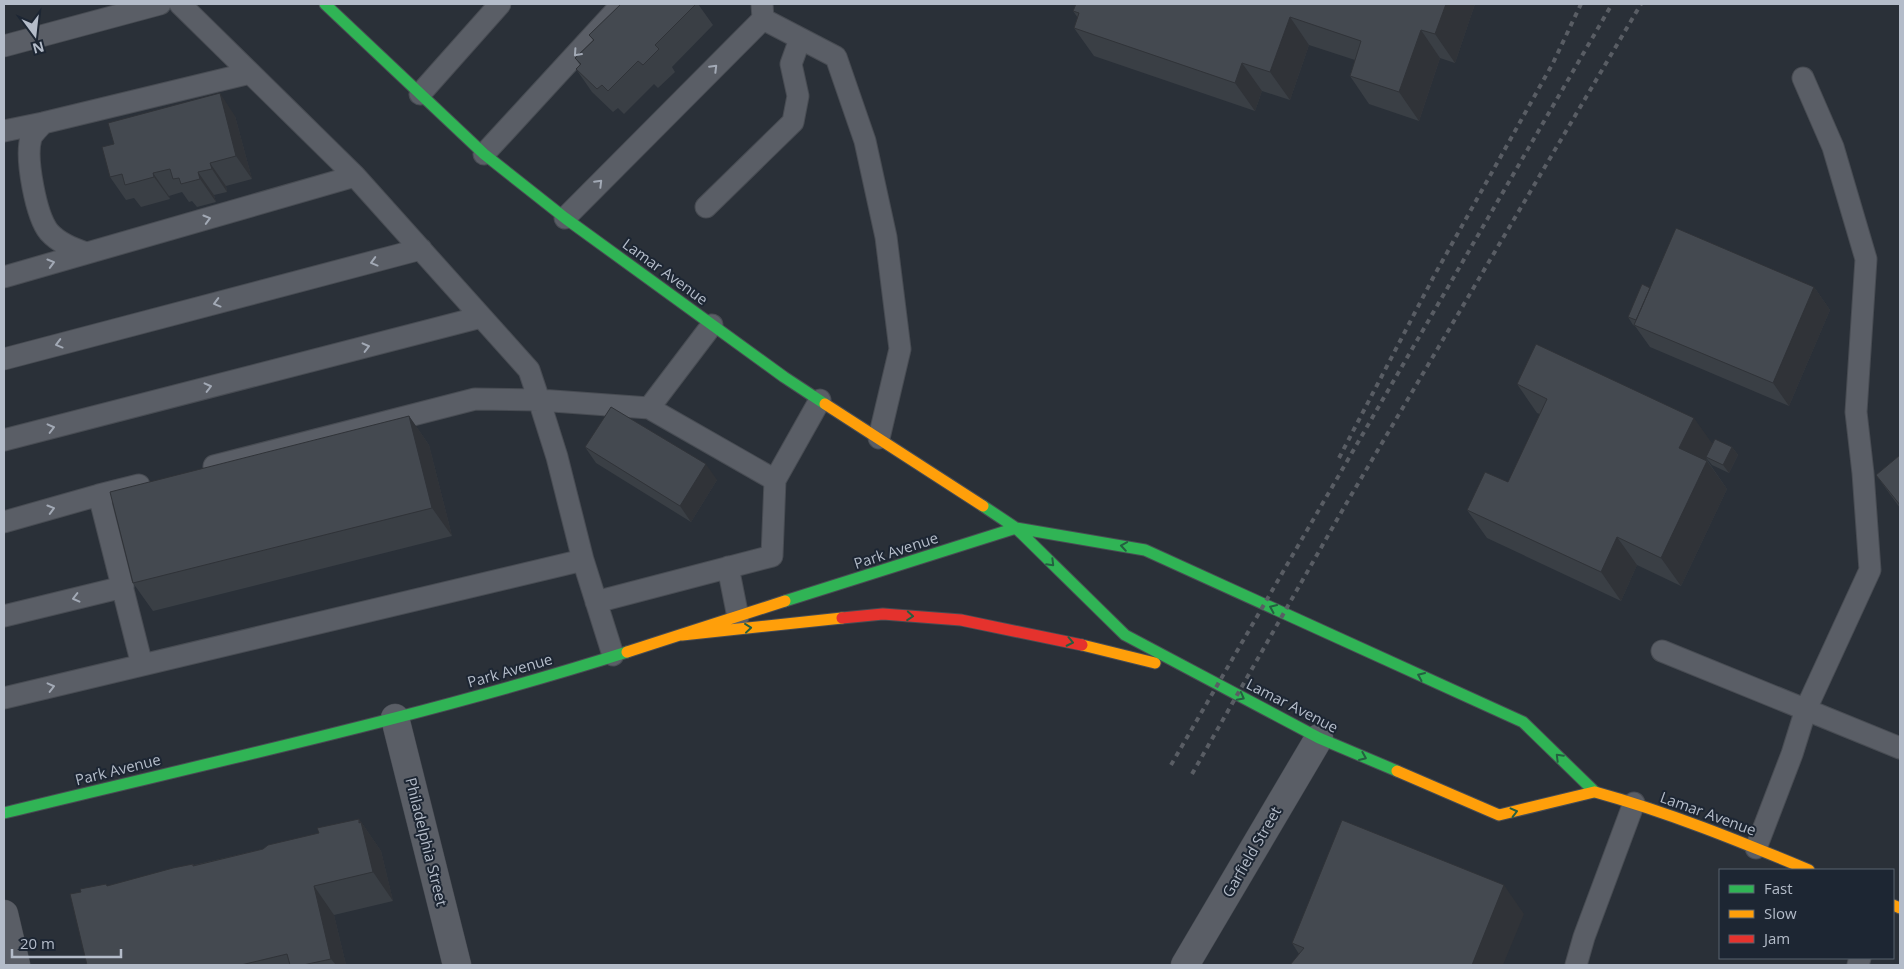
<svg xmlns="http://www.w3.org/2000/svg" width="1904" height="969" viewBox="0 0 1904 969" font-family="'Open Sans',sans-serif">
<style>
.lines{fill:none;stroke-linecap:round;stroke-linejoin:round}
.lane-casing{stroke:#484c53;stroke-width:23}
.street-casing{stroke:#484c53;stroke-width:29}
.fast-casing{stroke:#484c53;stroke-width:13}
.slow-casing{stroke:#484c53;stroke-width:13}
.jam-casing{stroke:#484c53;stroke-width:13}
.lane{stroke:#5a5e66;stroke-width:21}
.street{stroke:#5a5e66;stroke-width:28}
.fast{stroke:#30b455;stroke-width:11}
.slow{stroke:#ff9f0a;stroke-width:11}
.jam{stroke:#e5322d;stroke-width:11}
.rail{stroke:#595d64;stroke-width:4;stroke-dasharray:5 5;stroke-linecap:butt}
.wall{fill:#3a3f45}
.shaded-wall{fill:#303338}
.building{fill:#444950;stroke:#303338}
.oneway{stroke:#a2a9b5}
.oneway2{stroke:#255f41}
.labels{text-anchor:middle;stroke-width:4;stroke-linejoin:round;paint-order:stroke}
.street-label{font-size:15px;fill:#b4bcc9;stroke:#1d2633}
</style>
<rect width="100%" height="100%" fill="#2a3038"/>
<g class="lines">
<g class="lane-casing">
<path id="lane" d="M180 4 355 176 529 370 539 400 649 408 712 325
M763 19 836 57 865 141 886 237 900 349 879 438
M4 46 160 4
M420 94 500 4
M43 123C39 128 33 133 31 138 25 158 36 216 49 232 59 243 72 248 86 253
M4 131 43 123 250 73
M484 154 622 4
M706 207 793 122 798 96 791 64 800 39
M565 218 763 19 762 4
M4 277 355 176
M4 359 421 249
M4 440 481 317
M775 480 820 400
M139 485 99 495 142 665
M4 522 99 495
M583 560 613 655
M728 567 738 617
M596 602 772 556 775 480 649 408
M4 616 123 587
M1662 651 1900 748
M4 698 583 560 557 457 539 400 475 399 214 466
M1756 848 1792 754 1806 709 1870 570 1863 473 1856 412 1866 259 1833 147 1803 78
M1576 965 1584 937 1634 803
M1858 965 1860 958"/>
</g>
<g class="street-casing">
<path id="street" d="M395 718 457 965
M4 914 16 965
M1185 965 1319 738"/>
</g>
<g class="fast-casing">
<path id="fast" d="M325 4 484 154 565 218 784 377 825 404
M983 506 1016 528 1125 635 1319 738 1397 771
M1016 528 1145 550 1523 722 1595 792
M785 601 1016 528
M4 813C212 762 422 717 627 652"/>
</g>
<g class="slow-casing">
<path id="slow" d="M825 404 983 506
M682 635 842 618
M1082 645 1155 663
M627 652 785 601
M1397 771 1499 815 1594 792
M1595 792C1668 812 1739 841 1809 870
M1893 905 1900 908"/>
</g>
<g class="jam-casing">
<path id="jam" d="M842 618 883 614 961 620 1082 645"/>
</g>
<use href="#lane" class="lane"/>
<use href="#street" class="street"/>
<use href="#fast" class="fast"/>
<use href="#slow" class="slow"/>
<use href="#jam" class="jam"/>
<path class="rail" d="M1339 458 1434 276 1553 63 1581 4
M1171 765 1612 4
M1192 774 1346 504 1641 4"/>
</g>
<path class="wall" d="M621 4H698L713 25 672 67 675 72 658 88 654 84 624 114 618 108 613 112 592 92 576 69 580 65 575 58 593 40 589 35Z
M1475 4 1455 63 1440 58 1419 121 1369 104 1350 76 1355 60 1309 45 1290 100 1262 91 1255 111 1094 56 1074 28 1078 18 1073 11Z
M235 116 252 179 226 186 227 192 214 195 216 202 197 207 192 201 189 202 182 192 169 196 170 199 141 207 134 198 126 200 110 177Z
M1814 287 1830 310 1789 406 1650 347 1635 326 1633 325 1628 317 1650 288Z
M1517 384 1712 444 1732 447 1738 455 1729 473 1712 465 1707 459V460L1727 489 1681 586 1637 565 1621 601 1487 538 1467 510 1508 482 1540 414 1537 413Z
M409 416 429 445 452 536 153 611 133 583Z
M585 447 717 480 691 522 596 463Z
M1900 455V508L1876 475Z
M359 819 381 851 393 901 334 915 346 965H87L81 892 108 886 193 864 194 865 263 849 319 833Z
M1524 914 1299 954 1292 943Z"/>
<path class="shaded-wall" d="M1446 4H1475L1455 63 1435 34Z
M1290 17 1309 45 1290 100 1270 72Z
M1421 30 1440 58 1419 121 1399 92Z
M1242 63 1262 91 1255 111 1235 83Z
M220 93 235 116 252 179 236 156Z
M210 163 226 186 227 192 212 169Z
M198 172 214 195 216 202 200 179Z
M153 173 169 196 170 199 154 177Z
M1814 287 1830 310 1789 406 1773 383Z
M409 416 429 445 452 536 432 508Z
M1694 418 1714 446 1706 457 1707 459 1699 476 1679 448Z
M1732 447 1738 455 1729 473 1723 465Z
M1707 461 1727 489 1681 586 1661 558Z
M706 464 717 480 691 522 680 506Z
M1617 537 1637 565 1621 601 1601 572Z
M359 819 381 851 393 901 373 872Z
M1504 885 1524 914 1503 965H1472Z
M314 886 334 915 346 965H336L331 959Z"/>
<path class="building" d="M621 4H696L655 45 659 49 643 65 638 61 608 91 602 85 597 89 576 69 581 64 575 58 594 40 589 35Z
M1076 4H1446L1435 34 1421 30 1399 92 1350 76 1361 41 1290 17 1270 72 1242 63 1235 83 1074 28 1079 13 1073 11Z
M220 93 236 156 210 163 212 169 198 172 200 179 181 184 179 178 173 179 170 169 153 173 154 177 125 185 122 174 110 177 102 147 114 144 108 123Z
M1676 228 1814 287 1773 383 1634 325Z
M1642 284 1650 288 1636 320 1628 317Z
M1536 344 1694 418 1679 448 1707 461 1661 558 1617 537 1601 572 1467 510 1485 472 1508 482 1547 399 1517 384Z
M611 407 706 464 680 506 585 447Z
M409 416 432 508 133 583 110 492Z
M1715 439 1732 447 1723 465 1706 457Z
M1900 455V505L1876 475Z
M359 819V823L361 822 373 872 314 886 331 959 303 965H290L287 954 241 965H87L70 894 81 892 80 889 106 884 107 886 173 868 193 864V866L263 849 268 845 319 833 317 828Z
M1342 820 1504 885 1472 965H1290L1304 948 1292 943Z"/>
<defs><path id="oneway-chevron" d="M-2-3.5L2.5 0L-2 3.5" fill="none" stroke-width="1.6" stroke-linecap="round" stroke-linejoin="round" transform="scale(1.25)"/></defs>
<g class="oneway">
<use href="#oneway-chevron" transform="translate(577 53) rotate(132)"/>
<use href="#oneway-chevron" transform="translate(714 68) rotate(-45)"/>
<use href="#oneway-chevron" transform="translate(599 183) rotate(-45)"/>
<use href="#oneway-chevron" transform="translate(207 219) rotate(-16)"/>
<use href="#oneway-chevron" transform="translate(374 262) rotate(165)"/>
<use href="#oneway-chevron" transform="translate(51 263) rotate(-16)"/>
<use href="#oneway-chevron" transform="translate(217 303) rotate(165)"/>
<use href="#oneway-chevron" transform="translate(59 344) rotate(165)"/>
<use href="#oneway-chevron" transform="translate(366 347) rotate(-14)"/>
<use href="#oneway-chevron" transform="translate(208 387) rotate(-14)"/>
<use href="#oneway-chevron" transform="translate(51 428) rotate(-14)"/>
<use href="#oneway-chevron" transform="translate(51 509) rotate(-16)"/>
<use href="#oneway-chevron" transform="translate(76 598) rotate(166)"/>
<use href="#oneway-chevron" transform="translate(51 687) rotate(-14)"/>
</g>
<g class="oneway2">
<use href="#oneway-chevron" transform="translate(1124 546) rotate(-171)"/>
<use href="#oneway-chevron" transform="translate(1051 563) rotate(45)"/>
<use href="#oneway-chevron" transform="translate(1273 608) rotate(-156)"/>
<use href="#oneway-chevron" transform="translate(910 616) rotate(4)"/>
<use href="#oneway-chevron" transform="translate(748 628) rotate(-6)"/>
<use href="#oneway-chevron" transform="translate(1070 642) rotate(12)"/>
<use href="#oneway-chevron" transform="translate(1421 676) rotate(-156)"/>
<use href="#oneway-chevron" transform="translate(1241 697) rotate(28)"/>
<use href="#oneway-chevron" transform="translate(1363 757) rotate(23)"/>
<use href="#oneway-chevron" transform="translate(1559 757) rotate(-135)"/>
<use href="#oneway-chevron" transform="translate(1514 812) rotate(-14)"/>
</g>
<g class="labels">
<g class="street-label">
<text transform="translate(665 272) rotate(36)" y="5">Lamar Avenue</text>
<text transform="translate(896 551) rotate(-18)" y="5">Park Avenue</text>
<text transform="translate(510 671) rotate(-16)" y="5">Park Avenue</text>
<text transform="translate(1292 706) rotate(27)" y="5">Lamar Avenue</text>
<text transform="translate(118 770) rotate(-14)" y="5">Park Avenue</text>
<text transform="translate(1708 814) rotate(20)" y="5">Lamar Avenue</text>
<text transform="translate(426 842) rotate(76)" y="5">Philadelphia Street</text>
<text transform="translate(1252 852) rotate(-60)" y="5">Garfield Street</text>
</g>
</g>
<rect width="1904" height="969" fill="none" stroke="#b4bcc9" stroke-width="10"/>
<rect x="1719" y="869" width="175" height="90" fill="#1d2633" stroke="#59626f"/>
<rect x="1729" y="885" width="25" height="8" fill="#30b455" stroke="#59626f"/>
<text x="1764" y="894" font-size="15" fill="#b4bcc9">Fast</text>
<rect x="1729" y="910" width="25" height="8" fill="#ff9f0a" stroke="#59626f"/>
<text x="1764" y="919" font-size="15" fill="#b4bcc9">Slow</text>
<rect x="1729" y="935" width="25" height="8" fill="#e5322d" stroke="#59626f"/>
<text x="1764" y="944" font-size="15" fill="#b4bcc9">Jam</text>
<g transform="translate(35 35) rotate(165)" stroke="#1d2633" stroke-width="4" paint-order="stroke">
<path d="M0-4L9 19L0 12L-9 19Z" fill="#b4bcc9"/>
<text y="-8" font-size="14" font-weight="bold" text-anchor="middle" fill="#b4bcc9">N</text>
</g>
<path d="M12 949v8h109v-8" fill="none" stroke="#b4bcc9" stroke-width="2.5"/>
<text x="20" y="949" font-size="15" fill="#b4bcc9" stroke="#1d2633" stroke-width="4" paint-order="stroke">20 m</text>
</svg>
